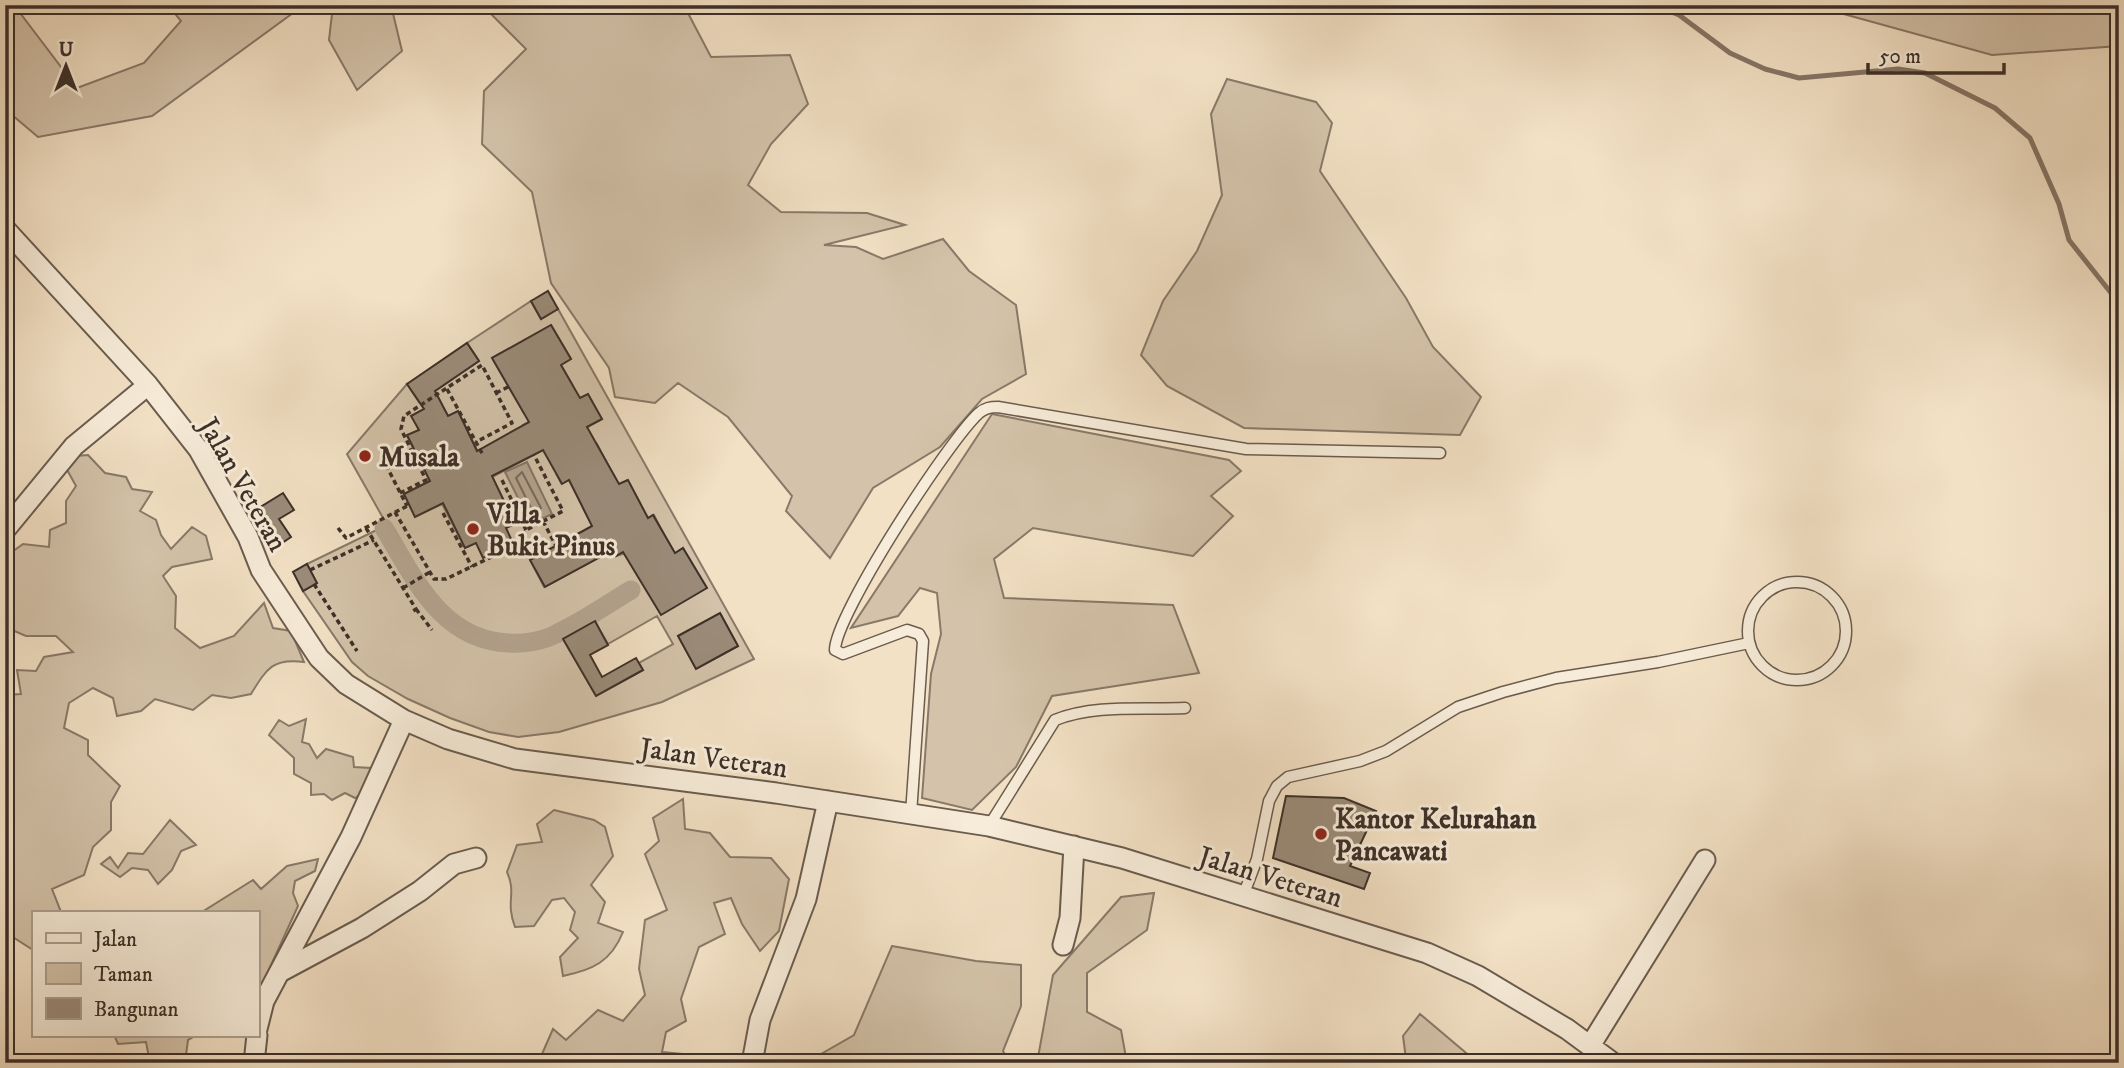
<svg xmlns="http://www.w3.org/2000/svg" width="2124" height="1068" viewBox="0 0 2124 1068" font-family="'IM FELL DW Pica',serif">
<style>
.green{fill:#d4c3aa;stroke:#887969;stroke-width:2;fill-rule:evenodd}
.water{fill:#b5a490;stroke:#857566;stroke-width:2}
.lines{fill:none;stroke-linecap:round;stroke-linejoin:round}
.shore{stroke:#786a5c;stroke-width:2}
.stream{stroke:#857566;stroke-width:5}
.canal{stroke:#b5a490;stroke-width:19}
.building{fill:#9b8c7a;stroke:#3c2f28;stroke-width:2}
.service-casing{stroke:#6a5c4f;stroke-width:13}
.minor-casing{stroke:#6a5c4f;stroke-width:23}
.path{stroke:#3c2f28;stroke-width:3.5;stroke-dasharray:5 3.5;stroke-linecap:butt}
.service{stroke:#f7ecd9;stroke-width:10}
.minor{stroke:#f7ecd9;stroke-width:19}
.poi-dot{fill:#8f2418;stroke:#f7ecd9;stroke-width:2.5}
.labels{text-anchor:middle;stroke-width:6;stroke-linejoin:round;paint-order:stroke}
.poi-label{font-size:28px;font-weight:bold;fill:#3c2f28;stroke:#f7ecd9;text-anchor:start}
.street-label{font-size:28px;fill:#3c2f28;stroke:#f7ecd9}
</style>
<rect width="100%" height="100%" fill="#f3e1c5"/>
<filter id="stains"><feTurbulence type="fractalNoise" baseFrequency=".00286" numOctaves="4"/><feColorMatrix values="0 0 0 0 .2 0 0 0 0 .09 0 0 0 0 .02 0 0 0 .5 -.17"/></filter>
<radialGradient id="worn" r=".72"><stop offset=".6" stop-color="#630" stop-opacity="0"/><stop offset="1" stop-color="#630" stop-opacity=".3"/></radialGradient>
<path class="green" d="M5 5H14L77 88 144 63 181 21 168 5H296L297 10 152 116 38 137 5 109Z
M333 5H391L402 51 357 90 329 40Z
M482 5H691L689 15 711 57 790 55 808 104 771 144 748 185 781 212 867 213 905 225 824 245 856 247 883 259 943 239 969 271 1016 305 1026 374 982 399 940 447 873 488 830 558 786 511 792 496 728 417 678 383 655 403 615 397 609 368 551 283 532 192 482 144 484 91 526 49Z
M1811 5H2119V46L1992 55Z
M1227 79 1316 102 1332 123 1320 171 1406 298 1433 347 1481 397 1460 435 1244 428 1167 386 1141 355 1163 301 1197 251 1222 195 1211 114Z
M531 301 541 319 558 309 754 659 662 702 559 732 518 737 489 732 450 718 408 699 368 676 352 662 303 591 317 583 307 564 387 525 347 454 407 384 419 402 479 361 467 343ZM551 325 571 359 561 365 573 386 560 409 588 394 602 419 492 477 515 523 465 548 442 504 415 517 404 494 430 481 407 436 419 430 412 416 440 401 448 416 458 411 480 456 527 433 523 425 540 416 524 413 492 358ZM597 444 609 467 573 487 569 480 561 483 556 473ZM627 480 640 503 604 523 590 521 583 508 592 503 590 499ZM654 515 667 541 616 556 607 539ZM579 533 594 560 544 587 530 560ZM720 613 738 646 696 669 678 636ZM657 616 673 644 639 663 643 670 596 696 563 639 595 622 608 644Z
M992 414 1229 460 1241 471 1211 496 1233 516 1193 556 1033 528 994 559 1004 598 1173 605 1199 673 1052 696 1016 767 972 810 922 798 931 674 941 634 937 593 920 588 898 616 851 628Z
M88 455 105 473 126 477 132 489 152 492 140 511 156 520 161 535 171 549 192 527 206 536 212 559 172 567 163 576 176 596 175 628 200 648 234 636 264 603 273 628 291 631 304 662C273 658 267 668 251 694L231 698 212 695 193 710 155 699 141 711 117 716 113 698 93 688 69 703 64 728 88 740V755L120 786 111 802V830L93 847 84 875 52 889 61 912H33V950L5 932V695L21 694 17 670 36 671 44 657 73 652 56 636H26L5 627V557L23 544 49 547 50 530 66 523V501L76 486 66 468 75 456Z
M306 719 302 742 309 744 317 758 326 749 353 757 354 767 371 768 368 790 355 798 345 793 332 800 324 794 311 795V783L294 774V758L269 735 279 720 289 726Z
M683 799 685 829 710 833 730 857 771 858 789 879 779 931 760 951 742 924 731 898 714 903 725 934 699 947 681 999 686 1021 666 1032 662 1052 693 1055 704 1063H538L553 1029 566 1040 598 1010 623 1021 645 995 639 969 645 920 667 910 645 854 659 841 653 818Z
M554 810 594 820 605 827 613 856 591 885 605 902 598 923 623 932C611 962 592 970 563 976L560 957 578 938 570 930 575 912 564 898 552 900 534 926 515 927C505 901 517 894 507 872L517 845 542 842 537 824Z
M170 820 196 845 181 851 172 870 158 884 148 870 132 868 120 877 101 864 110 857 118 868 128 853 143 854Z
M318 859 315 871 295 881 293 893 298 906 262 985 257 983V912H202L253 880 261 889 287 866Z
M1154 893 1147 930 1087 973V1012L1121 1030 1127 1063H1037L1053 975 1121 897Z
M892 946 976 961 1021 965V1006L1003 1051 1010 1063H821V1054L854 1035Z
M1420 1014 1478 1063H1403L1406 1059 1403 1036Z
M114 1035H197L188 1040 185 1063H150L146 1042 118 1044Z"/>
<path class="water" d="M527 462 552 514 531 524 505 472Z"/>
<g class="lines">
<path class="shore" d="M522 472 541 508 537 514 533 512 516 478Z"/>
<path class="stream" d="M1654 5 1679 15 1730 53 1765 69 1799 78 1898 69 1925 73 1995 108 2030 138 2059 204 2069 240 2119 303"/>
<path class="canal" d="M384 528C415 579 441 640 509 643 524 644 543 641 556 634 582 622 606 605 631 590"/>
</g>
<path class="building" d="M548 291 558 309 541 319 531 301Z
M551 325 571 359 561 365 580 398 588 394 602 419 587 427 619 484 628 480 648 518 653 515 675 553 683 548 707 588 661 615 623 552 616 556 613 550 545 587 530 560 592 526 569 480 562 484 543 450 492 476 515 524 506 528 513 543 483 558 476 543 465 548 443 503 415 517 404 494 430 481 407 435 419 430 411 416 424 409 407 384 467 343 479 361 435 391 448 416 458 411 477 451 529 422 492 358Z
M283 493 294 510 279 519 291 537 276 547 254 511Z
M307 564 317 583 303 591 293 572Z
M720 613 738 646 696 669 678 636Z
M595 621 608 645 590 655 602 677 636 658 643 670 596 696 563 639Z
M1286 796 1344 798 1376 811 1350 866 1370 873 1364 889 1273 858Z"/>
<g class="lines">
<g class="service-casing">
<path id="service" d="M1748 631a49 49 0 1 1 98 0a49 49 0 1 1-98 0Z
M911 814 923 641 919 634 907 630 843 654 835 650C835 615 949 440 979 413 985 408 990 407 998 407L1246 449 1440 453
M989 826 1055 720C1095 704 1143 710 1185 708
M1243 896 1257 859 1269 801 1277 786 1288 777 1360 761 1386 751 1458 707 1503 692 1556 678 1658 662 1749 643"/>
</g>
<g class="minor-casing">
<path id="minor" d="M5 229 148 385 199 450 248 537 261 570 319 658 346 684 404 720 448 739 515 759 776 793 989 826 1122 858 1427 953 1478 976 1567 1029 1613 1063
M5 530 74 446 148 385
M1063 945 1070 918 1074 846
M280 972 362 928 420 891 454 864 476 858
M257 1029 264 1001 351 837 404 720
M1590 1046 1705 860
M254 1063 257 1035
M752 1063 760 1020 806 899 828 801"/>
</g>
<path class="path" d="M447 389 483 455
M496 393 508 387
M386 465 407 506
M502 480 526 530
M400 493 426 480 401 429 404 416 482 365 512 423 476 442
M395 512 434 579H446L514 546 526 530 563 511 534 455
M443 513 472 567
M543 521 556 546
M338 528 346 538 409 505
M366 528 416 609 412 612
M310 570 374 540
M314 584 357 651
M403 588 430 572
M416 609 432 630"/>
<use href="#service" class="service"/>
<use href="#minor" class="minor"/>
</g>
<g class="poi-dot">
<circle cx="365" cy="456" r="7"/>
<circle cx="473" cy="529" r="7"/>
<circle cx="1321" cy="834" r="7"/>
</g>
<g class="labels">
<g class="poi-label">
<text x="379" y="466">Musala</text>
<text x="487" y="523">Villa<tspan x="487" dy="32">Bukit Pinus</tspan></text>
<text x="1335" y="828">Kantor Kelurahan<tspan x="1335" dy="32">Pancawati</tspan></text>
</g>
<g class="street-label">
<text transform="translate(244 484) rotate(60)" y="10">Jalan Veteran</text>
<text transform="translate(714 757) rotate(8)" y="10">Jalan Veteran</text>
<text transform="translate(1271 876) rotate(17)" y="10">Jalan Veteran</text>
</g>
</g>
<rect width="2124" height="1068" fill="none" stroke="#f3e1c5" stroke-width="28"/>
<rect x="7" y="7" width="2110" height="1054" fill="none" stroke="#3c2f28" stroke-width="3.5"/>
<rect x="14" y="14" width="2096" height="1040" fill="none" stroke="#3c2f28" stroke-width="2"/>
<rect x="32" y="911" width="228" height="126" fill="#f7ecd9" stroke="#aca092" stroke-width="2"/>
<rect x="46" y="933" width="35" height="10" fill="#f7ecd9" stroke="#aca092" stroke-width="2"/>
<text x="94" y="946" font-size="21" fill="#3c2f28">Jalan</text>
<rect x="46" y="963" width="35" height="21" fill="#d4c3aa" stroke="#aca092" stroke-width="2"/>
<text x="94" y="981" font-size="21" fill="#3c2f28">Taman</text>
<rect x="46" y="998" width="35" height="21" fill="#9b8c7a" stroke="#aca092" stroke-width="2"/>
<text x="94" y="1016" font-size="21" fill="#3c2f28">Bangunan</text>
<g transform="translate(66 66)" stroke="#f7ecd9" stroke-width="5" paint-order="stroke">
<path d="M0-5L12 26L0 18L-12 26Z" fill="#3c2f28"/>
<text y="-10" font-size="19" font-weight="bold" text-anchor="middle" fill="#3c2f28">U</text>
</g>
<path d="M1868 63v10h136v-10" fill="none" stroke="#3c2f28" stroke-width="3.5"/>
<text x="1879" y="63" font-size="21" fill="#3c2f28" stroke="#f7ecd9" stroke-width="5" paint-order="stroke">50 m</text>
<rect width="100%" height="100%" filter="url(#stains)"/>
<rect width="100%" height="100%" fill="url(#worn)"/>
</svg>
